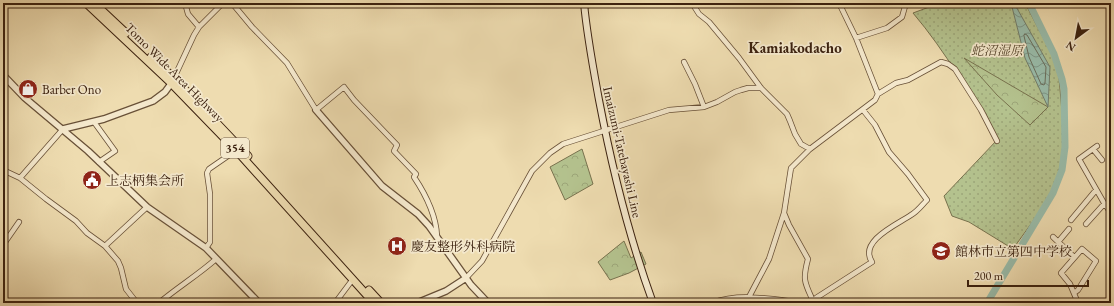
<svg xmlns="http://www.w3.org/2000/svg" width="1114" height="306" viewBox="0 0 1114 306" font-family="'EB Garamond','Noto Serif JP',serif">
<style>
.green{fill:url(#green-dots);stroke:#78724e}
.forest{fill:url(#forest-crowns);stroke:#78724e}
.water{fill:url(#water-waves);stroke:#737e6c}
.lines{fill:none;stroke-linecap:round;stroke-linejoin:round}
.shore{stroke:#6a6e5c;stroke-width:1}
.river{stroke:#99bcaa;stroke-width:7}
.minor-casing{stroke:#685037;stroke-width:6}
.tertiary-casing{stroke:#685037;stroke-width:8}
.secondary-casing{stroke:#3b210f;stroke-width:8}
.trunk-casing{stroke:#3b210f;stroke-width:9}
.minor{stroke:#f4e8cc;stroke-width:4.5}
.tertiary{stroke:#f4e8cc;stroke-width:5.5}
.secondary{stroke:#f4e8cc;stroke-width:6}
.trunk{stroke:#eedcb0;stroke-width:7}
.labels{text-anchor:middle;stroke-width:3.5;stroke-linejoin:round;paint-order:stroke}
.shield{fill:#f4e8cc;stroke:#725d48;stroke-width:1}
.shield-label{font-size:12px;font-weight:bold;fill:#3b210f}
.park-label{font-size:13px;font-style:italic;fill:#59492f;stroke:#f4e8cc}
.street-label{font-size:13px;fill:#3b210f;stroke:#f4e8cc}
.poi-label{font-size:13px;fill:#3b210f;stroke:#f4e8cc;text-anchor:start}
.quarter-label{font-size:15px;font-weight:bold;fill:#3b210f;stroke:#f4e8cc}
</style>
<defs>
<pattern id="green-dots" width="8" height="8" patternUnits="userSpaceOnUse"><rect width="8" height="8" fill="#b4c28e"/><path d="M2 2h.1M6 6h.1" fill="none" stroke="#9ca679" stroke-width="1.8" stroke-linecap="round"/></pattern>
<pattern id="forest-crowns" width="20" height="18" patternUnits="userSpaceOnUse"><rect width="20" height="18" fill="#b4c28e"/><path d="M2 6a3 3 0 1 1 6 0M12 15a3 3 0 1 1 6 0" fill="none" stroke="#9ca679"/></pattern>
<pattern id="water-waves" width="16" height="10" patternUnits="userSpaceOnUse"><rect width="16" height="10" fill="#99bcaa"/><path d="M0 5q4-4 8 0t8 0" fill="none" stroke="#7e9889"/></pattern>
</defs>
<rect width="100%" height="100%" fill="#eedcb0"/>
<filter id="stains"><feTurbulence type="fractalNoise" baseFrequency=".005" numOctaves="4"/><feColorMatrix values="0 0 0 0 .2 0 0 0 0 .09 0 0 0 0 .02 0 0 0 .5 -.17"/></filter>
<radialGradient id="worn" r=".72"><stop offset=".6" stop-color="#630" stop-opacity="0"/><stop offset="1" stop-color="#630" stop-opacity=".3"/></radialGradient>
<path class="green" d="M940 3H1025L1058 66 1065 147 1053 193 1013 249 969 222 952 216 944 196 997 140C971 96 946 52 913 13Z"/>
<path class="forest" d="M964 58 1048 107 1030 125 997 95Z
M582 149 593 184 565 200 550 167Z
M624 241 631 258 641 252 646 264 629 273 610 280 598 262Z"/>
<path class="water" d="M1011 3H1014L1050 67 1048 107 1025 58Z"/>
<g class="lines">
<path class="shore" d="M1025 34 1027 35 1046 67 1045 83 1044 85 1041 84 1029 57 1024 36Z"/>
<path class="river" d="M987 303 1053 193 1062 170 1065 147 1064 89 1062 79 1054 54 1029 3"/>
<g class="minor-casing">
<path id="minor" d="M185 3 188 14 199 27
M232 3 252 27 287 63 316 110 344 87 354 100 397 145 394 151 416 174 414 177C426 195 436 214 437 236
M692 3 699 14 709 22 739 58 761 88 787 114 790 121 795 134 801 144 810 149
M584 7 594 3
M856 38 887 28 902 17 906 3
M684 62 695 84 704 107
M174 78 194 35 199 27 223 3
M878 94 896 83 908 80 941 62 948 64 955 69 981 110 997 141
M94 122 115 151 99 162
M1097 146 1079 159 1104 203 1111 213
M1093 149 1102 160
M3 170 20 178 46 199 76 221 87 233 105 246 118 261 121 268 126 289 137 303
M20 178 63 129
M784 213 789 225 808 259C802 281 805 283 814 303
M1071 220 1096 190
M1086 224 1104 204
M1053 237 1074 257
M1058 242 1069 229
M3 245 19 222
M105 246 147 207
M206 248 210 242V194L207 173 209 169 238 149
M466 278 482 261 532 171 550 153 563 144 669 110 704 107 717 102 735 92 741 90 748 88H761
M1074 293 1078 290 1096 261 1082 249 1061 273 1070 284 1078 303
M159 303C178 287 198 275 216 259
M335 303 353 279
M712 303C741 292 774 300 805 303
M747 303 749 297 769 259 784 213 791 168 810 149 875 100 878 94 856 38 839 3
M814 303 816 298 872 262C858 241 898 224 911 215 917 212 922 205 927 200L908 174 889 152 875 125 863 110"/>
</g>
<g class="tertiary-casing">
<path id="tertiary" d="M3 75 25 98 88 151 147 207 206 248 259 303
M316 110 382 186 418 214 429 226 471 285 488 303
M63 129 104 119 153 101 165 92 173 81
M417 303 446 291 466 278"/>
</g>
<g class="secondary-casing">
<path id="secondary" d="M584 3C587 36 593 67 599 100 612 168 629 237 653 303"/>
</g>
<g class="trunk-casing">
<path id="trunk" d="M86 3 171 83 236 150 374 303
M94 3 126 33
M151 57 174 78 248 156
M369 290 381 303"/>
</g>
<use href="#minor" class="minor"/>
<use href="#tertiary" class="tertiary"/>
<use href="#secondary" class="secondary"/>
<use href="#trunk" class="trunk"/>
</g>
<defs>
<g id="shop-disc" transform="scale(1)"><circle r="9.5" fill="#8f2418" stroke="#f4e8cc"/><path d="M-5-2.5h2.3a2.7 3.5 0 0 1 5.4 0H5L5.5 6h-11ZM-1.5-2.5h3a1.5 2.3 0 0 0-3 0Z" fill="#fff"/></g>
<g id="civic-disc" transform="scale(1)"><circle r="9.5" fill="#8f2418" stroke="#f4e8cc"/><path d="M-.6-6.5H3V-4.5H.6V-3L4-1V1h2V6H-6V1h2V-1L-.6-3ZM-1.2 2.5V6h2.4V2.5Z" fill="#fff"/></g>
<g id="hospital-disc" transform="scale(1)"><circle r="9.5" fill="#8f2418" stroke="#f4e8cc"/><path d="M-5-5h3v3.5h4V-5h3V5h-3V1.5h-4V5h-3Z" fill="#fff"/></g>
<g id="school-disc" transform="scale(1)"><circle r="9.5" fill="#8f2418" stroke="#f4e8cc"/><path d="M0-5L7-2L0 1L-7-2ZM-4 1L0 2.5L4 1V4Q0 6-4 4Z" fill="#fff"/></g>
</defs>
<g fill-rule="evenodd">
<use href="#shop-disc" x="28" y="89"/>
<use href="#civic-disc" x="92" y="180"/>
<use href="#hospital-disc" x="397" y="246"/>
<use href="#school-disc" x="941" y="251"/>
</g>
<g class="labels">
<rect class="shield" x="221" y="138" width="28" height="20" rx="3"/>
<g class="shield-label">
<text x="235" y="152">354</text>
</g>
<g class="park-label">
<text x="997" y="55">蛇沼湿原</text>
</g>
<g class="street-label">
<text transform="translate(175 72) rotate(45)" y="5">Tomo Wide Area Highway</text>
<text transform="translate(623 152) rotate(77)" y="5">Imaizumi-Tatebayashi Line</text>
</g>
<g class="poi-label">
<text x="42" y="94">Barber Ono</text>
<text x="106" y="185">上志柄集会所</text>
<text x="411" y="251">慶友整形外科病院</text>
<text x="955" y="256">館林市立第四中学校</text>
</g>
<g class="quarter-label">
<text x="795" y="53">Kamiakodacho</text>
</g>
</g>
<rect width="1114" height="306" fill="none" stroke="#eedcb0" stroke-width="16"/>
<rect x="4" y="4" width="1106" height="298" fill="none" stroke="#3b210f" stroke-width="2"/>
<rect x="8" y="8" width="1098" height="290" fill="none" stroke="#3b210f"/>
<g transform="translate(1076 38) rotate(212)" stroke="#f4e8cc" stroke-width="3" paint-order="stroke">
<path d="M0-3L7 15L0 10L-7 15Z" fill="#3b210f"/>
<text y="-6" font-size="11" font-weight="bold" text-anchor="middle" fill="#3b210f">N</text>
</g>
<path d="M968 280v6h120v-6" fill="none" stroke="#3b210f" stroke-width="2"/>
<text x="974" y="280" font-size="12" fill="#3b210f" stroke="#f4e8cc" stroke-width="3" paint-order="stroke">200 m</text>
<rect width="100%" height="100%" filter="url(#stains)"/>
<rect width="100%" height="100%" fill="url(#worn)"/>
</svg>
